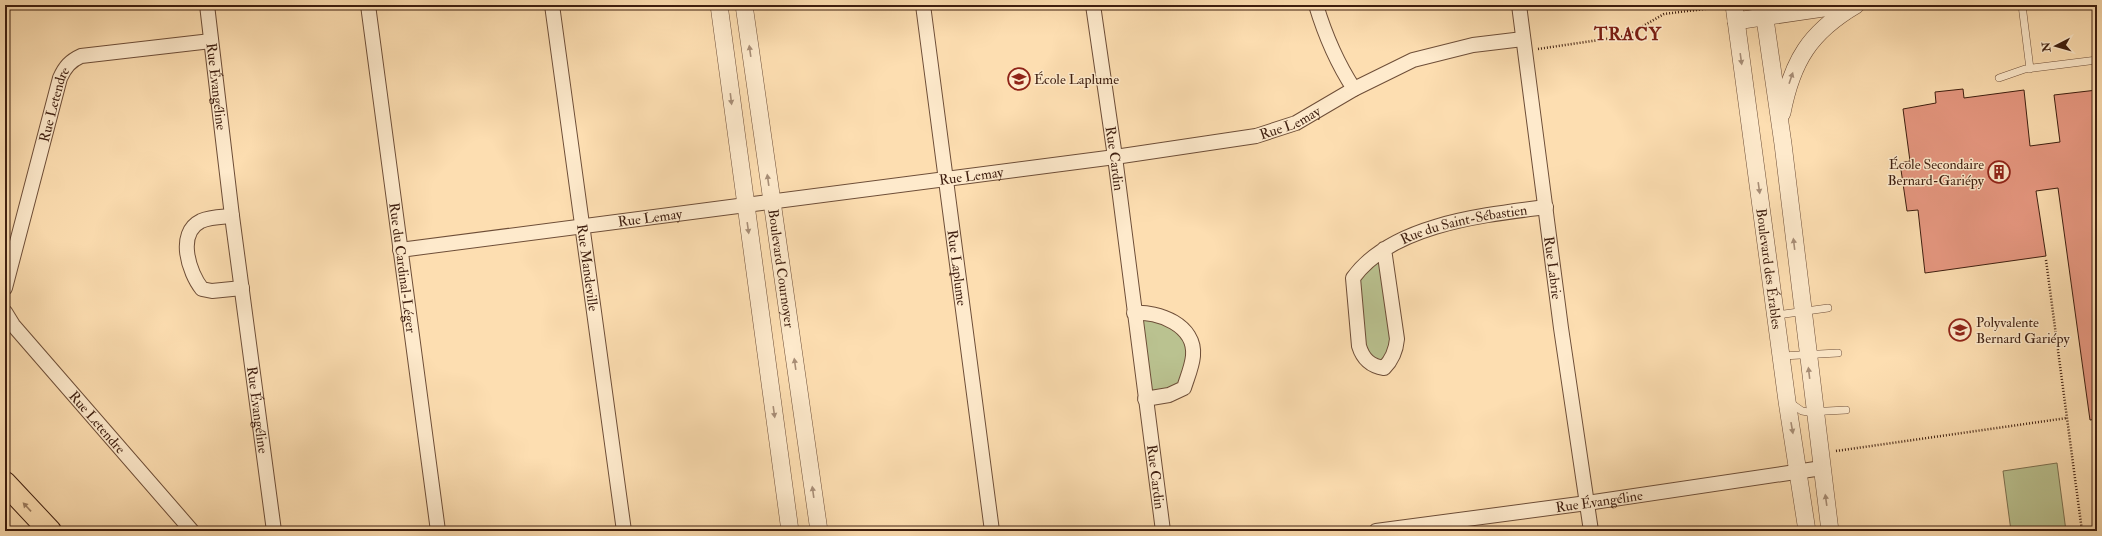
<svg xmlns="http://www.w3.org/2000/svg" width="2102" height="536" viewBox="0 0 2102 536" font-family="'IM FELL Double Pica',serif">
<style>
.green{fill:#bac290;stroke:#7c7050}
.building{fill:#e69780;stroke:#3e1e0f}
.lines{fill:none;stroke-linecap:round;stroke-linejoin:round}
.service-casing{stroke:#6e4e38;stroke-width:8}
.minor-casing{stroke:#6e4e38;stroke-width:16}
.tertiary-casing{stroke:#6e4e38;stroke-width:18}
.motorway-casing{stroke:#3e1e0f;stroke-width:24}
.path{stroke:#3e1e0f;stroke-width:2.5;stroke-dasharray:1 2;stroke-linecap:butt}
.service{stroke:#feeacc;stroke-width:7}
.minor{stroke:#feeacc;stroke-width:14}
.tertiary{stroke:#feeacc;stroke-width:17}
.motorway{stroke:#fddeb1;stroke-width:22}
.oneway{fill:#a88e77}
.oneway2{fill:#9e7e60}
.labels{text-anchor:middle;stroke-width:3;stroke-linejoin:round;paint-order:stroke}
.poi-label{font-size:14px;fill:#3e1e0f;stroke:#feeacc;text-anchor:start}
.street-label{font-size:14px;fill:#3e1e0f;stroke:#feeacc}
.district-label{font-size:18px;font-weight:bold;letter-spacing:1px;fill:#7a1f14;stroke:#feeacc}
</style>
<rect width="100%" height="100%" fill="#fddeb1"/>
<filter id="stains"><feTurbulence type="fractalNoise" baseFrequency=".005" numOctaves="4"/><feColorMatrix values="0 0 0 0 .2 0 0 0 0 .09 0 0 0 0 .02 0 0 0 .5 -.17"/></filter>
<radialGradient id="worn" r=".72"><stop offset=".6" stop-color="#630" stop-opacity="0"/><stop offset="1" stop-color="#630" stop-opacity=".3"/></radialGradient>
<path class="green" d="M1383 253 1395 339 1383 365 1364 354 1355 279Z
M1140 312H1151L1192 344 1182 385 1150 396Z
M2057 463 2066 531H2011L2003 471Z"/>
<path class="building" d="M1963 89 1964 98 2024 90 2030 146 2060 142 2054 95 2097 90V419L2090 420 2058 188 2036 191 2046 256 1925 273 1918 210 1907 211 1900 163 1910 161 1903 109 1936 103 1935 92Z"/>
<g class="lines">
<g class="service-casing">
<path id="service" d="M2022 5 2030 69
M1999 78 2025 69 2097 60
M1777 315 1828 308
M1782 356 1838 353
M1789 402 1802 411 1808 412 1846 410"/>
</g>
<g class="minor-casing">
<g id="minor">
<path id="s1" d="M207 5 232 216 274 531"/>
<path id="s2" d="M368 5 438 531"/>
<path id="s3" d="M552 5 624 531"/>
<path id="s4" d="M923 5 992 531"/>
<path id="s5" d="M1093 5 1115 157 1163 531"/>
<path d="M1316 5C1325 35 1337 63 1354 89"/>
<path id="s6" d="M1519 5 1561 328 1591 531"/>
<path d="M232 216C222 217 210 217 201 221 176 233 189 273 202 289L212 291 242 288"/>
<path id="s7" d="M1384 249 1397 339C1396 350 1392 360 1384 368 1370 366 1363 359 1359 346L1353 278C1392 224 1484 215 1546 207"/>
<path id="s8" d="M400 250 1115 157 1256 136 1296 123 1354 89 1413 60 1473 45 1523 39"/>
<path id="s9" d="M5 288 60 78C65 67 70 61 81 56L211 41"/>
<path id="s10" d="M5 312 13 325 192 531"/>
<path d="M1134 313C1158 311 1196 325 1193 356 1192 367 1187 378 1184 388L1169 395 1145 399"/>
<path id="s11" d="M1376 531 1587 503 1822 468"/>
</g>
</g>
<g class="tertiary-casing">
<g id="tertiary">
<path d="M719 5 790 531"/>
<path id="s12" d="M744 5 819 531"/>
<path id="s13" d="M1734 5 1787 401 1807 531"/>
<path d="M1763 5 1783 144 1830 531"/>
<path d="M1736 21 1844 5"/>
<path d="M1782 113C1792 61 1810 32 1856 5"/>
</g>
</g>
<g class="motorway-casing">
<path id="motorway" d="M5 483 50 531"/>
</g>
<path class="path" d="M1538 49 1626 36 1664 14 1720 7
M2046 260 2082 531
M1836 451 2067 418"/>
<use href="#service" class="service"/>
<use href="#minor" class="minor"/>
<use href="#tertiary" class="tertiary"/>
<use href="#motorway" class="motorway"/>
</g>
<defs><path id="oneway-solid" d="M-6-.8H1V-3.2L6.5 0L1 3.2V.8H-6Z"/></defs>
<g class="oneway">
<use href="#oneway-solid" transform="translate(750 51) rotate(-98)"/>
<use href="#oneway-solid" transform="translate(1741 59) rotate(82)"/>
<use href="#oneway-solid" transform="translate(1791 78) rotate(-71)"/>
<use href="#oneway-solid" transform="translate(731 99) rotate(83)"/>
<use href="#oneway-solid" transform="translate(768 180) rotate(-98)"/>
<use href="#oneway-solid" transform="translate(1759 188) rotate(82)"/>
<use href="#oneway-solid" transform="translate(748 228) rotate(82)"/>
<use href="#oneway-solid" transform="translate(1794 244) rotate(-97)"/>
<use href="#oneway-solid" transform="translate(795 364) rotate(-98)"/>
<use href="#oneway-solid" transform="translate(1809 373) rotate(-97)"/>
<use href="#oneway-solid" transform="translate(774 412) rotate(82)"/>
<use href="#oneway-solid" transform="translate(1792 428) rotate(80)"/>
<use href="#oneway-solid" transform="translate(813 492) rotate(-98)"/>
<use href="#oneway-solid" transform="translate(1826 500) rotate(-98)"/>
</g>
<use class="oneway2" href="#oneway-solid" transform="translate(27 507) rotate(-133)"/>
<defs>
<g id="school-ring" transform="scale(1.15)"><circle r="9.5" fill="#feeacc" stroke="#8f2418" stroke-width="1.5"/><path d="M0-5L7-2L0 1L-7-2ZM-4 1L0 2.5L4 1V4Q0 6-4 4Z" fill="#8f2418"/></g>
<g id="building-ring" transform="scale(1.15)"><circle r="9.5" fill="#feeacc" stroke="#8f2418" stroke-width="1.5"/><path d="M-4-6H4V6H1V3H-1V6H-4ZM-2.5-4.3h1.7v1.8h-1.7ZM.8-4.3h1.7v1.8H.8ZM-2.5-1h1.7V.8h-1.7ZM.8-1h1.7V.8H.8Z" fill="#8f2418"/></g>
</defs>
<g fill-rule="evenodd">
<use href="#school-ring" x="1019" y="79"/>
<use href="#building-ring" x="1999" y="172"/>
<use href="#school-ring" x="1960" y="330"/>
</g>
<g class="labels">
<g class="poi-label">
<text x="1034" y="84">École Laplume</text>
<text x="1984" y="169" text-anchor="end">École Secondaire<tspan x="1984" dy="16">Bernard-Gariépy</tspan></text>
<text x="1976" y="327">Polyvalente<tspan x="1976" dy="16">Bernard Gariépy</tspan></text>
</g>
<g class="street-label">
<text dy="5" stroke="none"><textPath href="#s1" startOffset="82">Rue Évangéline</textPath></text>
<text dy="5" stroke="none"><textPath href="#s9" startOffset="190">Rue Letendre</textPath></text>
<text dy="5" stroke="none"><textPath href="#s8" startOffset="900">Rue Lemay</textPath></text>
<text dy="5" stroke="none"><textPath href="#s5" startOffset="155">Rue Cardin</textPath></text>
<text dy="5" stroke="none"><textPath href="#s8" startOffset="576">Rue Lemay</textPath></text>
<text dy="5" stroke="none"><textPath href="#s8" startOffset="252">Rue Lemay</textPath></text>
<text dy="5" stroke="none"><textPath href="#s7" startOffset="354">Rue du Saint-Sébastien</textPath></text>
<text dy="5" stroke="none"><textPath href="#s2" startOffset="265">Rue du Cardinal-Léger</textPath></text>
<text dy="5" stroke="none"><textPath href="#s3" startOffset="265">Rue Mandeville</textPath></text>
<text dy="5" stroke="none"><textPath href="#s12" startOffset="266">Boulevard Cournoyer</textPath></text>
<text dy="5" stroke="none"><textPath href="#s4" startOffset="265">Rue Laplume</textPath></text>
<text dy="5" stroke="none"><textPath href="#s6" startOffset="265">Rue Labrie</textPath></text>
<text dy="5" stroke="none"><textPath href="#s13" startOffset="266">Boulevard des Érables</textPath></text>
<text dy="5" stroke="none"><textPath href="#s1" startOffset="408">Rue Évangéline</textPath></text>
<text dy="5" stroke="none"><textPath href="#s10" startOffset="144">Rue Letendre</textPath></text>
<text dy="5" stroke="none"><textPath href="#s5" startOffset="476">Rue Cardin</textPath></text>
<text dy="5" stroke="none"><textPath href="#s11" startOffset="225">Rue Évangéline</textPath></text>
</g>
<g class="district-label">
<text x="1628" y="40">TRACY</text>
</g>
</g>
<rect width="2102" height="536" fill="none" stroke="#fddeb1" stroke-width="20"/>
<rect x="6" y="6" width="2090" height="524" fill="none" stroke="#3e1e0f" stroke-width="2"/>
<rect x="10" y="10" width="2082" height="516" fill="none" stroke="#3e1e0f"/>
<g transform="translate(2056 46) rotate(264)" stroke="#feeacc" stroke-width="3" paint-order="stroke">
<path d="M0-3L7 15L0 10L-7 15Z" fill="#3e1e0f"/>
<text y="-6" font-size="11" font-weight="bold" text-anchor="middle" fill="#3e1e0f">N</text>
</g>
<rect width="100%" height="100%" filter="url(#stains)"/>
<rect width="100%" height="100%" fill="url(#worn)"/>
</svg>
